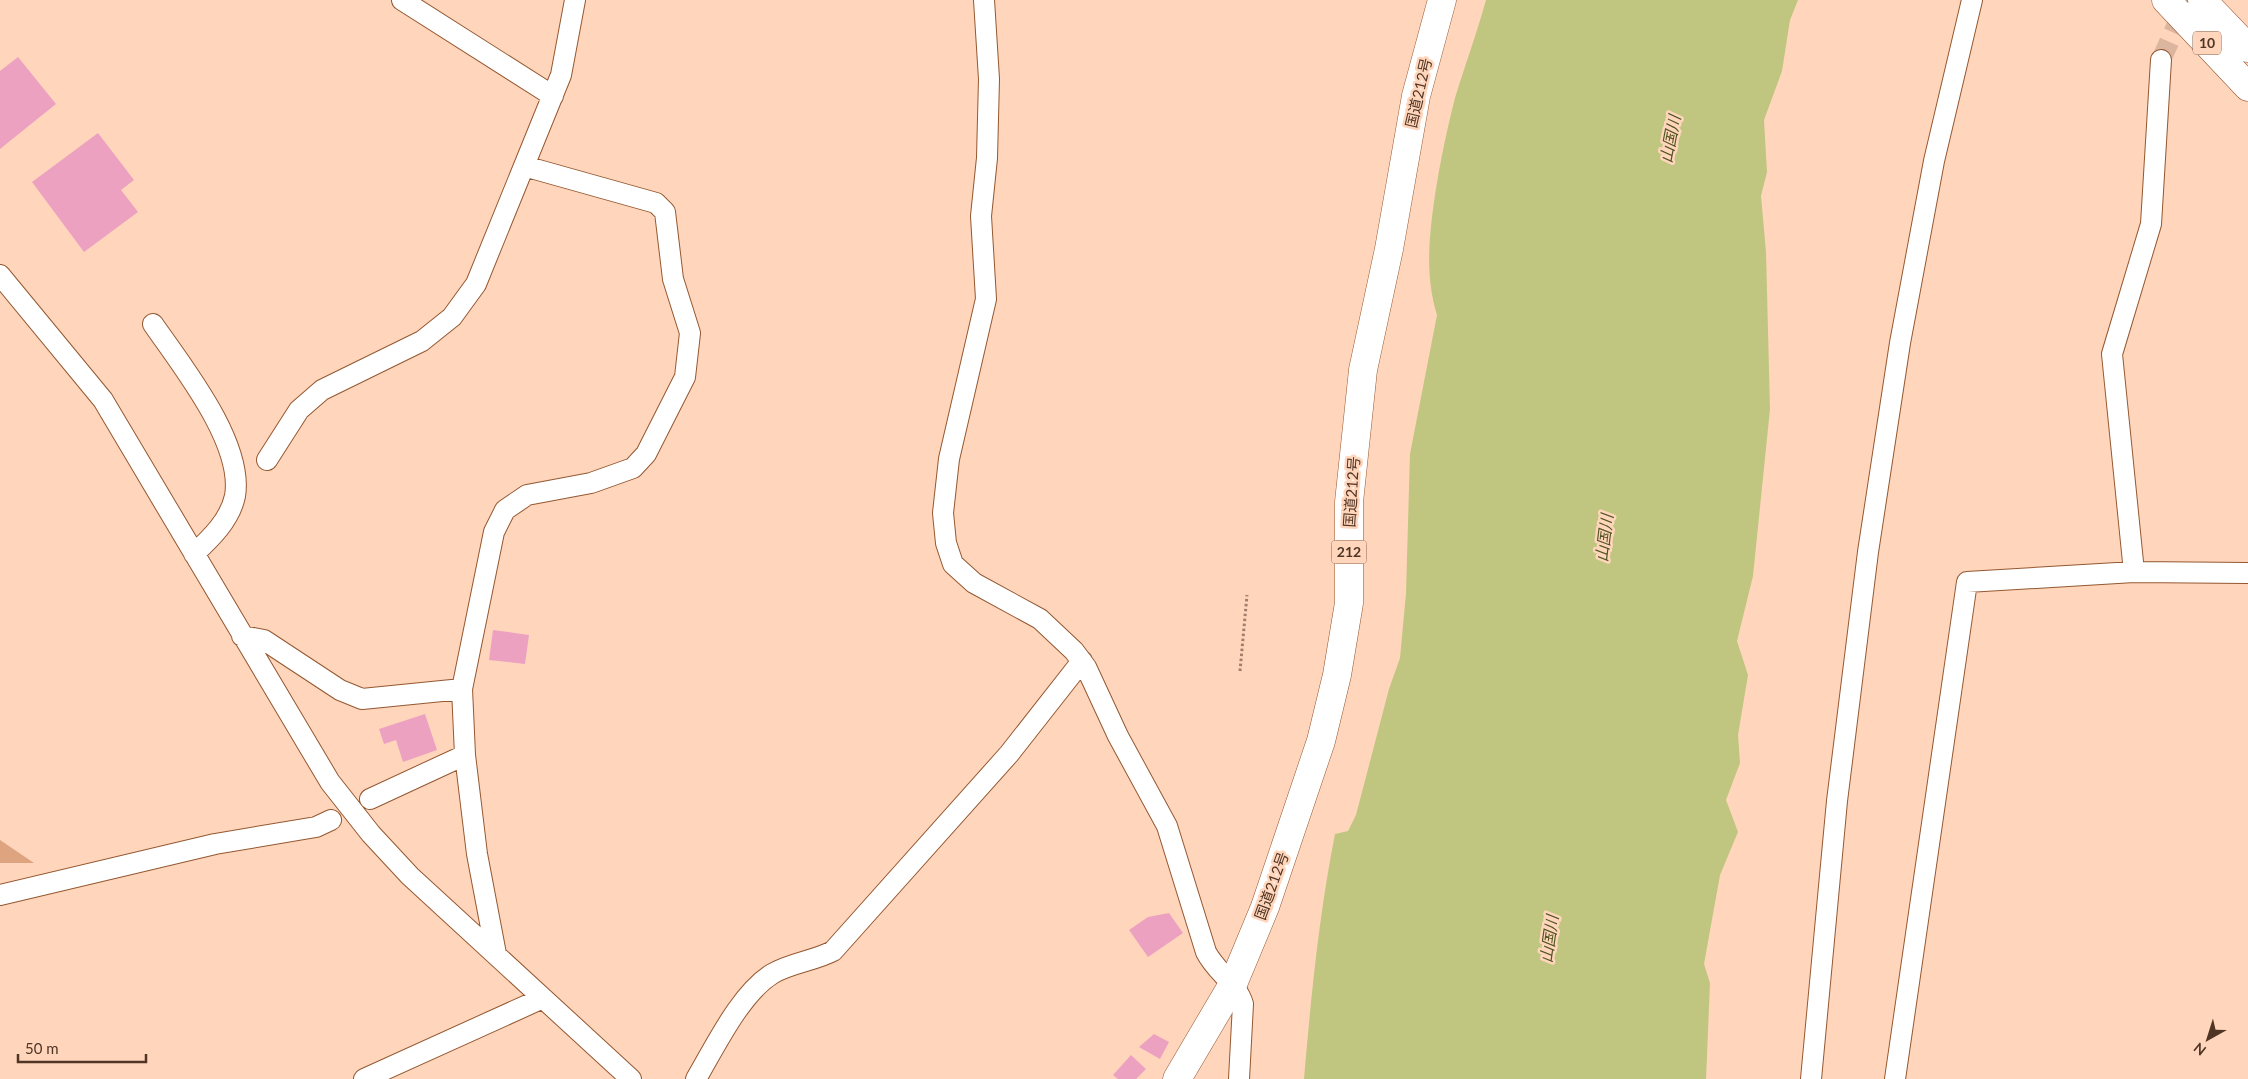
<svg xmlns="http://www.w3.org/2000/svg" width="2248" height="1079" viewBox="0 0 2248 1079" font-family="Lato,'Noto Sans JP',sans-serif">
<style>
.green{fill:#dea37f}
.water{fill:#c0c67f}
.building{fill:#eca1c1}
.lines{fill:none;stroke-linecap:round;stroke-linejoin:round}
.minor-tunnel{stroke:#dcb59e;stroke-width:20;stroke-dasharray:20 10;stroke-linecap:butt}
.minor-casing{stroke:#945830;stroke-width:22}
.highway-casing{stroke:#945830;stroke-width:29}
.path{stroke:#a07e6a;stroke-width:3;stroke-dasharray:2.5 2.5;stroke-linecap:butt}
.minor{stroke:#fff;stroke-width:20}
.highway{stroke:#fff;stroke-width:28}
.labels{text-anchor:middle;stroke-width:5;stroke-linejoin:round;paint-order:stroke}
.shield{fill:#ffd5bc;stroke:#846552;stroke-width:1}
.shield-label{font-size:14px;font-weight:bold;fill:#503524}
.street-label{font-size:15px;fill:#503524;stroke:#ffd5bc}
.water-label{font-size:16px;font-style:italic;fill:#515420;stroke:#ffd5bc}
</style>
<rect width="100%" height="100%" fill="#ffd5bc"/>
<path class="green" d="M0 840 34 863H0Z"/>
<path class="water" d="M1486 0H1798L1790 20 1782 71 1764 120 1767 172 1761 196 1766 252 1770 409 1753 576 1737 641 1748 675 1738 735 1740 763 1726 800 1738 832 1720 875 1704 964 1710 983 1706 1079H1304C1311 997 1319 915 1335 834L1348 831 1356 815 1389 689 1400 658 1406 593 1410 454 1437 315C1427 282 1428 251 1432 217 1437 177 1445 137 1455 98 1465 65 1477 33 1486 0Z"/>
<path class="building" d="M18 57 56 104 0 149V71Z
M98 133 134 180 121 190 138 212 84 252 32 182Z
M493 630 529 635 525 664 489 660Z
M425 714 437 750 403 762 396 740 384 744 379 729Z
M1169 913 1183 933 1148 957 1129 930 1148 917Z
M1154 1034 1169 1042 1160 1059 1139 1047Z
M1131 1055 1146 1069 1136 1079H1118L1113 1075Z"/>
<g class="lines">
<path class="minor-tunnel" d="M2161 60 2188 0"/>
<g class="minor-casing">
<path id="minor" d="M402 0 553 96
M984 0 989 79 987 158 981 216 986 299 949 459 943 513 946 543 953 564 974 583 1040 619 1074 651 1086 667 1118 736 1167 826 1206 952C1216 972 1237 983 1243 1004L1239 1079
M0 275 103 400 330 782 371 834 410 876 631 1079
M153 324C182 366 244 443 235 496 230 520 211 538 194 554
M267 460 299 410 322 390 422 341 452 317 476 284 561 75 575 0
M2134 572 2112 354 2151 224 2161 60
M242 636 264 640 340 690 362 699 462 689
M370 799 465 755
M0 895 215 844 316 827 331 820
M496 954 477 854 465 755 462 689 494 532 505 510 527 495 591 483 633 468 646 454 685 377 690 333 673 279 665 212 656 203 524 166
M364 1079 543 998
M696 1079C715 1047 740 994 772 974 790 963 814 961 833 951L1009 754 1082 661
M1811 1079 1837 801 1868 552 1900 343 1934 161 1972 0
M1895 1079 1967 582 2134 572 2248 573"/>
</g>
<g class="highway-casing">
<path id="highway" d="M2166 0 2248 87
M2202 0 2248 48
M1177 1079 1233 984 1265 907 1321 741 1337 675 1349 603V502L1363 370 1389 249 1416 96 1442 0"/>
</g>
<path class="path" d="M1240 671 1247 595"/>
<use href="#minor" class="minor"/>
<use href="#highway" class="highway"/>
</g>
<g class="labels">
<g class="shield">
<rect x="2193" y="31.5" width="28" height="23" rx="4"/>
<rect x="1331.5" y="540.5" width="35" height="23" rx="4"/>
</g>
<g class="shield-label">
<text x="2207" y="48">10</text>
<text x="1349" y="557">212</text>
</g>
<g class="street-label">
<text transform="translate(1419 93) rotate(-77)" y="5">国道212号</text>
<text transform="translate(1352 492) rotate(-86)" y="5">国道212号</text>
<text transform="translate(1272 886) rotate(-70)" y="5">国道212号</text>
</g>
<g class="water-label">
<text transform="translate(1670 139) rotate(-79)" y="6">山国川</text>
<text transform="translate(1604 538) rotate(-83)" y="6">山国川</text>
<text transform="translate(1549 939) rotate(-82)" y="6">山国川</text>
</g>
</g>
<g transform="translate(2208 1039) rotate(219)" stroke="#ffd5bc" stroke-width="4" paint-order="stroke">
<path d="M0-4L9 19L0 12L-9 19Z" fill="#503524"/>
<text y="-8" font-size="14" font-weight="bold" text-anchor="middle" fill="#503524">N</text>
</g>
<path d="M18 1054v8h128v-8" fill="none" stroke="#503524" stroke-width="2.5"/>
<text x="25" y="1054" font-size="15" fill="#503524" stroke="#ffd5bc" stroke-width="4" paint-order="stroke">50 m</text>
</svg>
